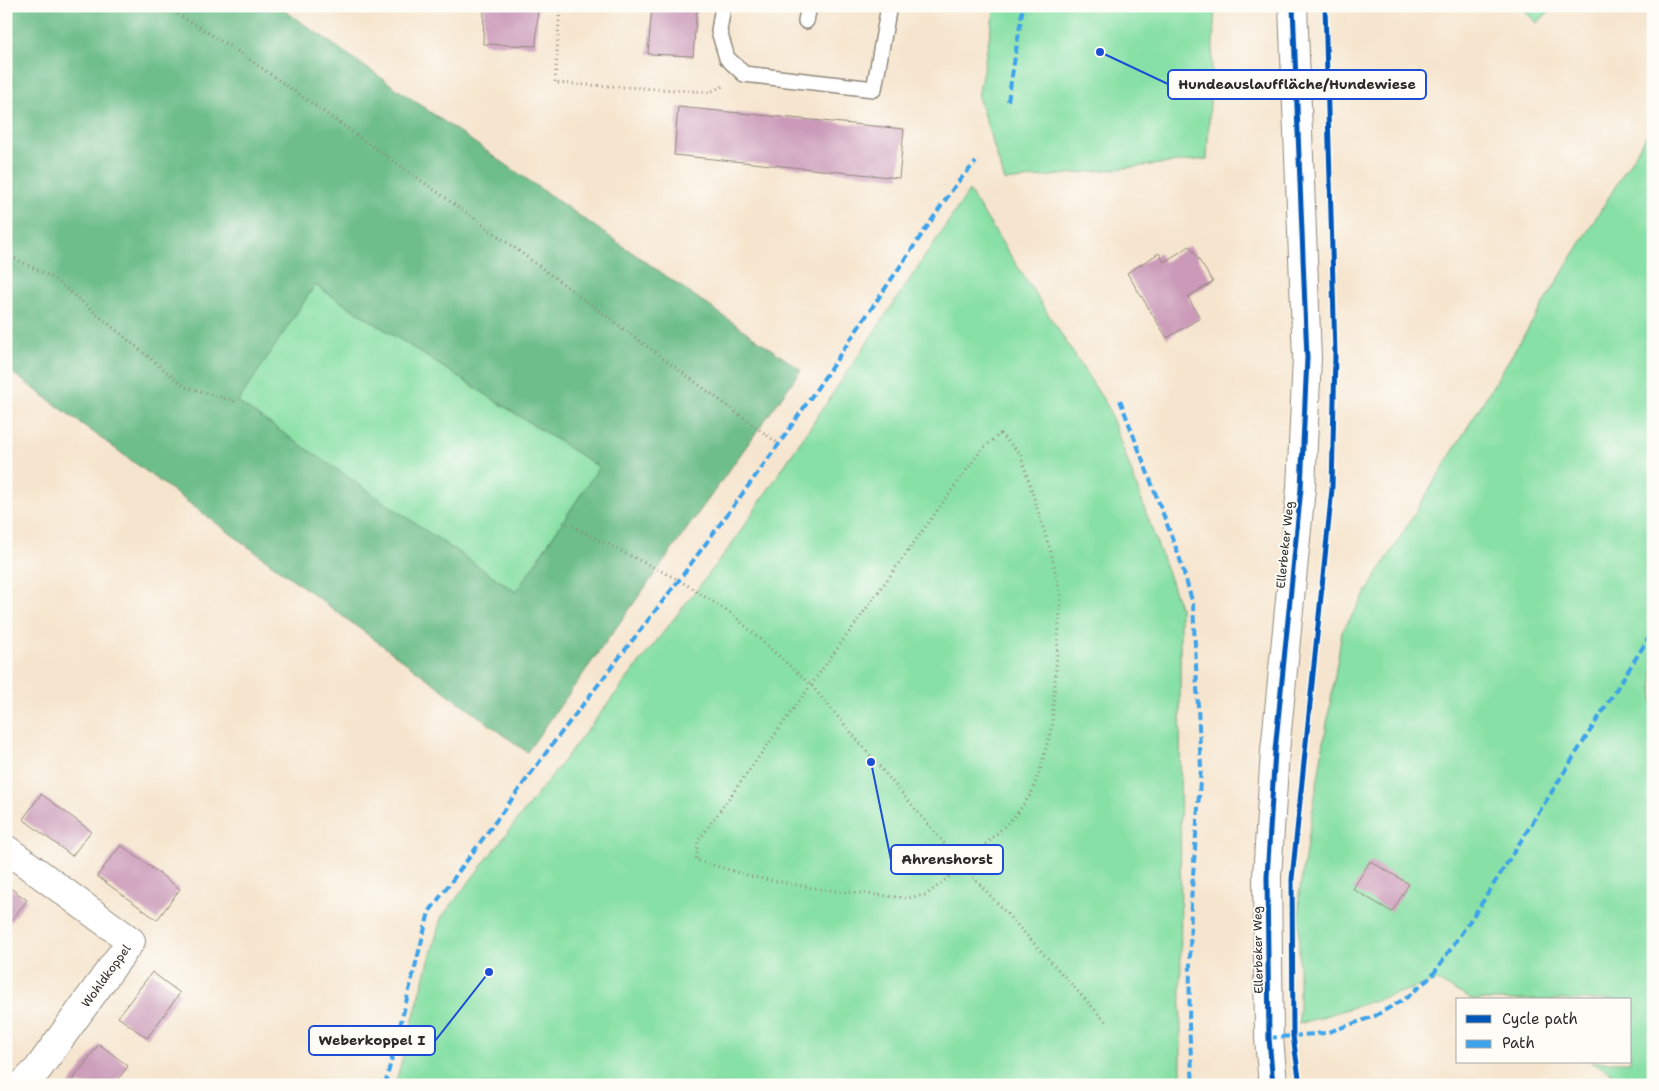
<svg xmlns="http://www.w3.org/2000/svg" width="1659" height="1091" viewBox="0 0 1659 1091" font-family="'Shantell Sans',sans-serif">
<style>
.green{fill:#87e0a5;stroke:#598668}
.forest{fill:#6dbe8a;stroke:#4c745a;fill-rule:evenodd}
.building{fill:#ca9ab8}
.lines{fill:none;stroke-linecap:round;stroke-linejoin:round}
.service-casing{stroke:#90887c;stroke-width:18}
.minor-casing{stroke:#90887c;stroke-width:30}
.tertiary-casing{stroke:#90887c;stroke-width:30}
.path{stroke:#90887c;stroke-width:3;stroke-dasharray:1 4;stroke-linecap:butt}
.service{stroke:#fff;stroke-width:15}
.minor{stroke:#fff;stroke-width:28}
.tertiary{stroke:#fff;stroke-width:28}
.quiet{stroke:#3ea3eb;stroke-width:4;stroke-dasharray:8 4;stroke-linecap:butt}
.cycleway-casing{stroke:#fdfcf7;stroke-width:8}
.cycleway{stroke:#0057b8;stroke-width:5}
.labels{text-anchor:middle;stroke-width:4;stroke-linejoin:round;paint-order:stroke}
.street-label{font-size:12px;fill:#2b2b2b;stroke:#fdfcf7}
.leader{fill:none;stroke:#1d4ed8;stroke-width:2}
.callout-dot{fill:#1d4ed8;stroke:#fdfcf7;stroke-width:2}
.callout{fill:#fdfcf7;stroke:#1d4ed8;stroke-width:2}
.callout-label{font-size:14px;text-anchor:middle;font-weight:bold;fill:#2b2b2b}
</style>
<rect width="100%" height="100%" fill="#fdfcf7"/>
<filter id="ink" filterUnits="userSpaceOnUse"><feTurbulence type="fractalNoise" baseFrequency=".02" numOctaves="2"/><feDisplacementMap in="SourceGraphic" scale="10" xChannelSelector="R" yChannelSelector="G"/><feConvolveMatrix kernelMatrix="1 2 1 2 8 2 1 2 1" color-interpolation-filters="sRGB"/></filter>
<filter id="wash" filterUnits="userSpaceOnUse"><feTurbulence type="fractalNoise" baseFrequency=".0096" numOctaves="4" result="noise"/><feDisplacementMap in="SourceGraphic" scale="20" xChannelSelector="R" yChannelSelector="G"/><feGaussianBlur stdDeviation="1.12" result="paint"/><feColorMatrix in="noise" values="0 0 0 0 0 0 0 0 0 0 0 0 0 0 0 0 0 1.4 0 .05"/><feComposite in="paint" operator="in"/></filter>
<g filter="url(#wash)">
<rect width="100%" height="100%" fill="#f6e5ce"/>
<path class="green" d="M995 6H1215L1207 159 1005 181 978 97Z
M1519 6H1555L1537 23Z
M1653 125V1085H1634L1591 1062H1630V1000H1473L1437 981 1299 1024V894L1342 632Z
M969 191 1108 407 1180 607 1181 1085H395L441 918 729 548Z
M315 285 599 467 516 592 237 402Z"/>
<path class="forest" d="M6 6H278L801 370 527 752 6 368ZM315 285 599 467 516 592 238 402Z"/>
<g id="blocks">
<path class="building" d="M484 6H538L536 46 483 44Z
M652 6H697L693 56 648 54Z
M678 107 904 129 899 178 674 155Z
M1190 246 1213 282 1188 297 1200 318 1167 338 1127 273 1159 253 1164 262Z
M41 794 91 831 72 856 23 819Z
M121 845 180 889 157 920 97 876Z
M1370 861 1409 884 1392 912 1353 889Z
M6 885 27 900 8 925 6 924Z
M152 972 180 993 147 1038 118 1017Z
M99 1044 128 1066 114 1085H69Z"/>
</g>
</g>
<g filter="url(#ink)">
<use href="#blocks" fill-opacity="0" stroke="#90887c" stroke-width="1"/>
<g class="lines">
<g class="service-casing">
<path id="service" d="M723 6 719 31 727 58 744 74 874 89 889 6
M806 21 809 6"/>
</g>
<g class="minor-casing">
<path id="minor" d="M6 849 131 941 38 1069 22 1085"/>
</g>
<g class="tertiary-casing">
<path id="tertiary" d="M1273 1085 1269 1038 1267 877 1275 751 1301 488 1307 358 1293 6"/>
</g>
<path class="path" d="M165 6 236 50 470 215 779 444
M560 6 555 83 710 92 723 86
M6 254 53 278 185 387 237 402
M1000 434 1020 453 1051 553 1061 596 1052 725 1041 767 1031 794 1016 815 963 866 926 895 906 898 819 889 753 877 696 860 698 841 981 450Z
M563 522 679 580 732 614 812 686 963 866 1107 1023"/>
<use href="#service" class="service"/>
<use href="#minor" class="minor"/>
<use href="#tertiary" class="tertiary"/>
<path class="quiet" d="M1008 101 1023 6
M1120 400 1179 556 1193 604 1201 768 1191 902 1189 1026 1193 1085
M1269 1038 1326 1033 1375 1016 1406 998 1432 976 1478 909 1653 631
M385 1085 429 912 551 746 679 580 779 444 957 183 976 162"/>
<g class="cycleway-casing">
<path id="cycleway" d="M1273 1085 1269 1038 1267 877 1275 751 1301 488 1307 358 1293 6
M1300 1085 1293 1036 1292 879 1332 489 1335 354 1325 6"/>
</g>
<use href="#cycleway" class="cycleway"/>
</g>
</g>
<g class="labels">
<g class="street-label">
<text transform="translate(1285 545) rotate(-84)" y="4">Ellerbeker Weg</text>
<text transform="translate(1258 950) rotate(-91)" y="4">Ellerbeker Weg</text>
<text transform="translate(106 976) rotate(-54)" y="4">Wohldkoppel</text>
</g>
</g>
<path class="leader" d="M1100 52L1168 84M871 762L891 860M489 972L435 1041"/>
<g class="callout-dot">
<circle cx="1100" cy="52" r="5"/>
<circle cx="871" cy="762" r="5"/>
<circle cx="489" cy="972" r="5"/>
</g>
<g class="callout">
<rect x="1168" y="70" width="258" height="29" rx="5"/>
<rect x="891" y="845" width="112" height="29" rx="5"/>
<rect x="309" y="1026" width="126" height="29" rx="5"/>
</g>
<g class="callout-label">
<text x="1297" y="89">Hundeauslauffläche/Hundewiese</text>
<text x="947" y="864">Ahrenshorst</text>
<text x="372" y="1045">Weberkoppel I</text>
</g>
<rect width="1659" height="1091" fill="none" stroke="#fdfcf7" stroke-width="25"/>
<rect x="1456" y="998" width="175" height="65" fill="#fdfcf7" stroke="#a9a8a5"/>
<rect x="1466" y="1015" width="25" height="8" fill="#0057b8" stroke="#a9a8a5"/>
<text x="1502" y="1024" font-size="15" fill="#2b2b2b">Cycle path</text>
<rect x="1466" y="1040" width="25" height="8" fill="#3ea3eb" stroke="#a9a8a5"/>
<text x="1502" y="1048" font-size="15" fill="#2b2b2b">Path</text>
</svg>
